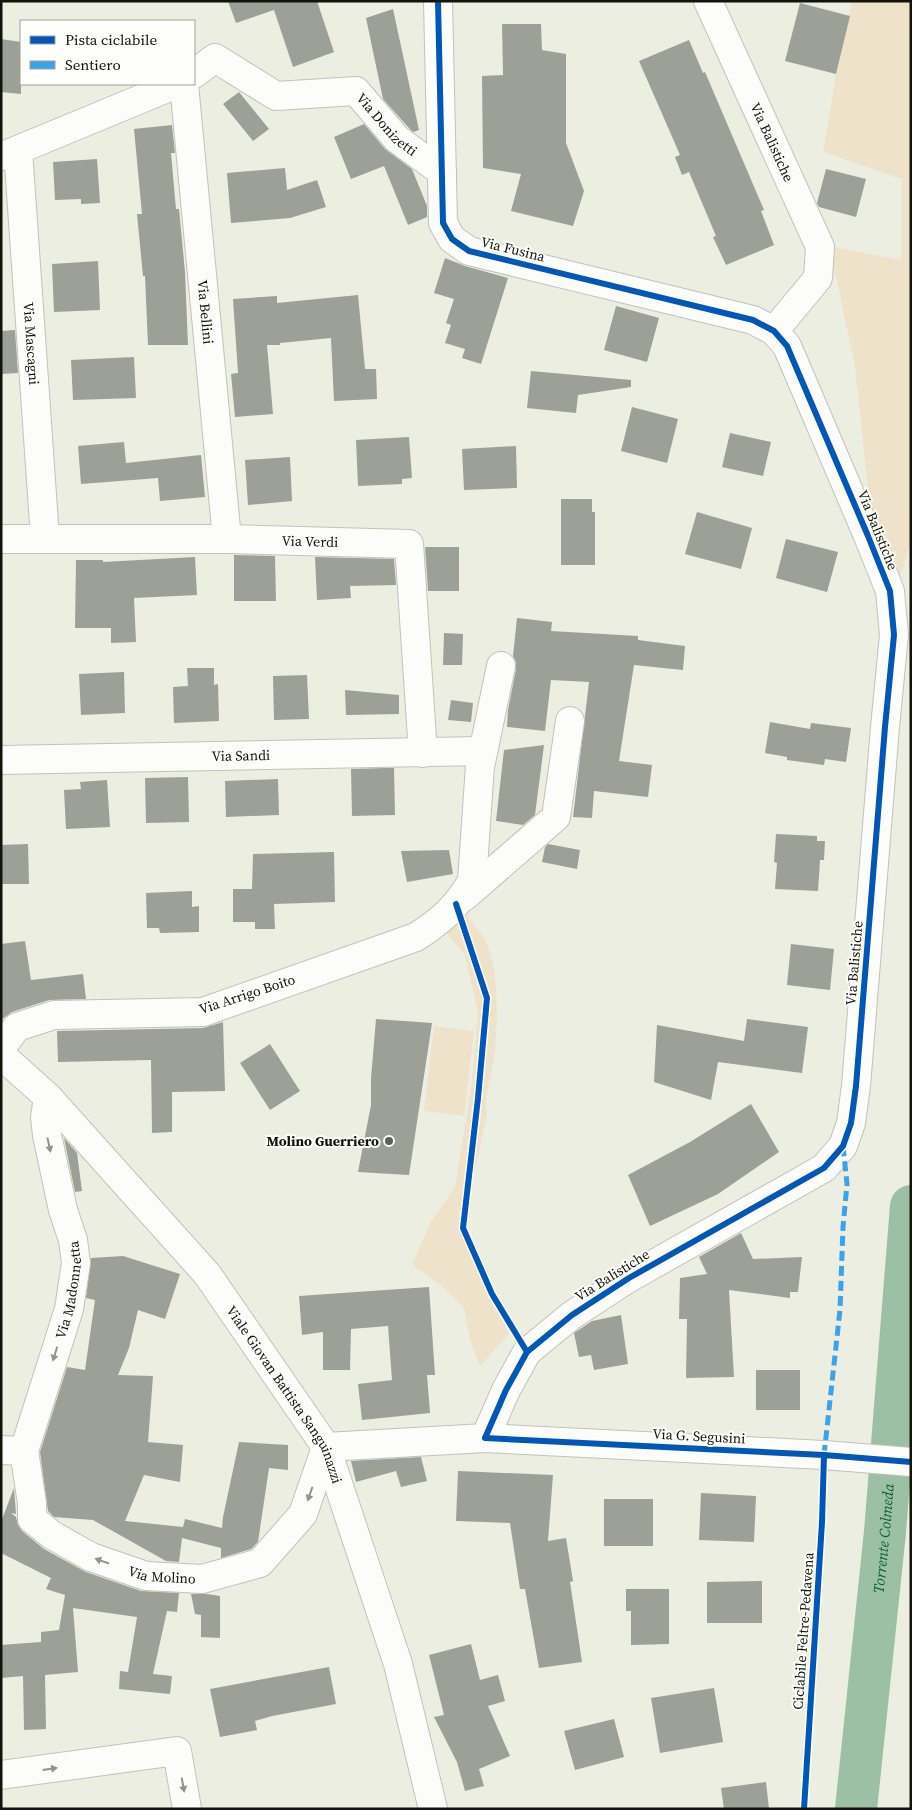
<svg xmlns="http://www.w3.org/2000/svg" width="912" height="1810" viewBox="0 0 912 1810" font-family="'Source Serif 4',serif">
<style>
.green{fill:#efe2cb}
.lines{fill:none;stroke-linecap:round;stroke-linejoin:round}
.river{stroke:#9cc0a4;stroke-width:42}
.building{fill:#9ca096}
.minor-casing{stroke:#c1c3b8;stroke-width:30}
.minor{stroke:#fcfcfa;stroke-width:28}
.quiet{stroke:#3da2e9;stroke-width:5;stroke-dasharray:10 5;stroke-linecap:butt}
.cycleway-casing{stroke:#fefffa;stroke-width:9}
.cycleway{stroke:#0057b8;stroke-width:6}
.oneway{fill:#93938e}
.poi-dot{fill:#5e6056;stroke:#fefffa;stroke-width:2}
.labels{text-anchor:middle;stroke-width:4;stroke-linejoin:round;paint-order:stroke}
.street-label{font-size:14px;fill:#12130b;stroke:#fefffa}
.poi-label{font-size:14px;font-weight:bold;fill:#12130b;stroke:#fefffa;text-anchor:end}
.water-label{font-size:15px;font-style:italic;fill:#0f6338;stroke:#fefffa}
</style>
<rect width="100%" height="100%" fill="#eceee1"/>
<path class="green" d="M852 1H911V543L900 576 872 528 855 367 837 281 823 245 901 260 902 179 823 152 836 74Z
M463 911C470 920 478 929 484 938 500 966 498 1027 494 1059 491 1078 484 1095 487 1115L462 1229 477 1268 509 1334 480 1366 470 1340 464 1308 444 1288 412 1265 430 1223 455 1187 472 1082 478 1011 464 954 441 926Z
M434 1026 474 1031 464 1116 424 1111Z"/>
<g class="lines">
<path class="river" id="s1" d="M856 1809 885 1532 911 1206"/>
</g>
<path class="building" d="M228 1H317L334 52 293 67 274 10 236 23Z
M800 3 850 16 836 74 785 61Z
M393 9 419 130 413 132 408 127 383 99 366 18Z
M502 24H541L542 50 566 54V143L584 191 573 226 511 211 521 174 483 168 482 76 503 75Z
M1 39 21 42V94L1 92Z
M689 40 703 73 705 72 764 210 761 211 774 245 726 265 713 237 716 236 689 172 682 175 675 157 680 155 639 61Z
M239 92 269 129 253 141 223 104Z
M364 124 385 149 412 169 427 206V217L408 225 384 166 351 179 334 137Z
M172 125 175 153H171L176 209H179L185 272 188 345H148L145 276H143L137 214H142L134 129Z
M97 159 100 203 81 204V199L55 200 53 162Z
M285 168 287 190 317 180 326 207 290 218 231 223 227 173Z
M826 169 866 179 856 217 819 207 817 203Z
M445 258 465 266 508 278 481 364 462 358 465 349 445 343 451 325 446 323 454 299 434 293Z
M98 261 100 310 54 312 52 264Z
M358 295 365 369H376L377 399 334 401 331 338 280 343V345H267L273 414 235 417 231 374 238 373 233 299 277 296V303Z
M616 306 659 318 647 362 604 350Z
M15 330 18 373 1 374V331Z
M134 357 136 398 73 400 71 360Z
M531 371 631 380V387L578 395 576 413 527 408Z
M632 407 678 419 667 463 621 451Z
M730 433 771 442 763 476 722 467Z
M409 437 412 478 402 479V484L358 486 356 440Z
M124 442 126 463 201 455 205 497 160 501 158 478 81 484 78 446Z
M516 446 517 488 464 490 462 449Z
M290 457 292 501 248 505 245 460Z
M561 499H592V512H595V565H561Z
M697 512 752 528 741 569 685 554Z
M786 539 838 552 827 592 776 578Z
M425 547H459V591H428Z
M234 555 275 556 276 601H234Z
M195 557 197 595 134 598 136 642 111 643V628H75L76 560H103V562Z
M315 557 394 559 396 585 350 586 351 598 317 600Z
M517 618 552 622 551 631 638 636V640L685 646 683 670 634 665 619 761 652 765 648 797 594 791 592 818 573 817 589 682 551 680 545 731 507 727 508 710 516 669V662L513 656Z
M444 633 463 634 462 665H443Z
M187 668H214V685L218 684 219 721 174 723 173 687 188 686Z
M124 672 125 713 81 715 79 674Z
M307 675 309 719 274 720 273 676Z
M345 690 399 695V714L346 715Z
M451 700 473 703 471 722 448 720Z
M770 722 810 729 811 723 851 728 846 762 825 759 824 765 787 760V757L765 753Z
M544 745 535 815 523 825 496 821 504 750Z
M386 768H394L395 815 352 816 351 769Z
M188 777 189 822 146 823 145 778Z
M278 779 279 815 226 817 225 781Z
M107 780 110 827 66 829 64 790 81 789 80 782Z
M776 834 817 836V841H825L824 860H820L818 891 775 889 777 863 774 862Z
M28 844 29 884H1V845Z
M548 844 580 850 577 869 542 862 545 847Z
M449 850 453 874 407 882 401 851Z
M334 852 335 902 274 904 275 929H255V922H233V889H252L253 854Z
M192 891V907L199 906V932L160 933 159 928H147L146 893Z
M25 941 31 980 83 974 86 999 49 1000 12 1012 1 1020V944Z
M791 944 834 949 830 990 787 985Z
M376 1019 432 1023 409 1175 358 1172 371 1105V1078Z
M747 1019 808 1027 802 1073 718 1062 711 1100 654 1082 657 1025 744 1041Z
M223 1022 225 1091 172 1092V1132L152 1133 151 1060 58 1062 57 1031 203 1028Z
M270 1044 300 1091 270 1110 240 1063Z
M751 1104 779 1152 718 1194 650 1226 628 1175 690 1142Z
M64 1138 77 1153 82 1191 75 1192Z
M741 1233 753 1259 802 1257 798 1292H790V1298L729 1290 734 1377 686 1378 687 1319H679L680 1278 707 1274 699 1257Z
M123 1256 180 1274 165 1319 138 1310 129 1348 118 1375 153 1376 148 1442 183 1445 180 1482 144 1475 125 1521 183 1527 185 1519 222 1528 223 1517 239 1442 288 1445V1470L269 1468 258 1542 251 1549 221 1558V1548L182 1538 179 1562 166 1561 93 1520 54 1517 48 1511 40 1452 67 1367 85 1370 95 1300 86 1298 91 1258Z
M429 1287 435 1375H427L430 1413 362 1420 358 1384 392 1380 388 1326 351 1329 350 1370H323V1332L302 1335 299 1296Z
M621 1315 628 1364 594 1370 591 1355 579 1357 574 1333 592 1321Z
M756 1370H800V1410H756Z
M421 1457 427 1481 401 1487 396 1471 356 1482 351 1461Z
M458 1471 553 1475 548 1541 566 1538 573 1581 570 1582 582 1662 539 1668 525 1589H520L510 1523 456 1521Z
M14 1488 16 1514 11 1513 16 1517 18 1525 22 1531 44 1549 86 1572 141 1591 179 1593 177 1612 167 1611 153 1674 172 1676 170 1694 119 1689 120 1671 128 1672 137 1617 73 1608 78 1672 45 1675 46 1729 24 1730 23 1676 1 1678V1645L41 1642V1632L59 1630 65 1595 46 1589 51 1578 1 1553V1522Z
M701 1493 756 1496 754 1542 699 1540Z
M604 1499H653V1546H604Z
M762 1581V1623H707V1582Z
M626 1589H669V1644L631 1645V1611H626Z
M191 1594H207L220 1596V1638L201 1637V1615L195 1614Z
M471 1644 480 1680 498 1675 505 1701 488 1706 510 1756 479 1769 484 1786 465 1791 457 1762 434 1717 444 1715 429 1655Z
M329 1667 336 1704 272 1716 255 1721 257 1730 220 1737 210 1689Z
M714 1688 723 1742 660 1753 651 1698Z
M614 1719 624 1757 575 1770 564 1731Z
M766 1782 769 1809H724L721 1788Z"/>
<g class="lines">
<g class="minor-casing">
<g id="minor">
<path d="M438 1 443 223 452 239 469 251 753 320 774 331 787 346 868 536 890 591 894 635 885 727 856 1086 851 1123 843 1146 824 1168 629 1278 572 1315 527 1352 506 1390 485 1438"/>
<path id="s2" d="M708 1 820 247 818 278 774 331"/>
<path id="s3" d="M194 74 215 58 276 96 356 91 397 139 442 172"/>
<path id="s4" d="M184 84 227 539"/>
<path id="s5" d="M18 150 45 538"/>
<path d="M3 156 177 84"/>
<path id="s6" d="M1 539H227L409 544 423 753"/>
<path id="s7" d="M1 760 481 751 472 881C457 907 441 921 416 937L203 1012 54 1015 17 1027 1 1048"/>
<path d="M480 767 501 666"/>
<path d="M464 897 556 817 570 721"/>
<path id="s8" d="M1 1055 48 1097 207 1274 326 1447 398 1664 433 1809"/>
<path id="s9" d="M1 1450 24 1451 32 1503V1519L52 1535 91 1557 146 1576 202 1579 260 1563 303 1514 326 1447 485 1438 824 1455 911 1462"/>
<path id="s10" d="M24 1451 69 1309 76 1263 73 1240 63 1210 47 1135 45 1117 48 1097"/>
<path d="M1 1775 177 1751 187 1809"/>
</g>
</g>
<use href="#minor" class="minor"/>
<path class="quiet" d="M824 1455 840 1310 843 1227 847 1184 843 1146"/>
<g class="cycleway-casing">
<path id="cycleway" d="M438 1 443 223 452 239 469 251 753 320 774 331 787 346 868 536 890 591 894 635 885 727 856 1086 851 1123 843 1146 824 1168 629 1278 572 1315 527 1352 506 1390 485 1438 824 1455 911 1462
M456 904 487 998 478 1098 463 1228 492 1294 527 1352
M804 1809 822 1522 824 1455"/>
</g>
<use href="#cycleway" class="cycleway"/>
</g>
<defs><path id="oneway-solid" d="M-6-.8H1V-3.2L6.5 0L1 3.2V.8H-6Z" transform="scale(1.25)"/></defs>
<g class="oneway">
<use href="#oneway-solid" transform="translate(49 1145) rotate(78)"/>
<use href="#oneway-solid" transform="translate(55 1354) rotate(107)"/>
<use href="#oneway-solid" transform="translate(310 1494) rotate(109)"/>
<use href="#oneway-solid" transform="translate(102 1561) rotate(-161)"/>
<use href="#oneway-solid" transform="translate(50 1769) rotate(-8)"/>
<use href="#oneway-solid" transform="translate(183 1785) rotate(80)"/>
</g>
<circle class="poi-dot" cx="389" cy="1141" r="5"/>
<g class="labels">
<g class="street-label">
<text dy="5" stroke="none"><textPath href="#s3" startOffset="224">Via Donizetti</textPath></text>
<text dy="5" stroke="none"><textPath href="#s2" startOffset="155">Via Balistiche</textPath></text>
<text transform="translate(513 249) rotate(14)" y="5">Via Fusina</text>
<text dy="5" stroke="none"><textPath href="#s4" startOffset="229">Via Bellini</textPath></text>
<text dy="5" stroke="none"><textPath href="#s5" startOffset="194">Via Mascagni</textPath></text>
<text transform="translate(878 530) rotate(68)" y="5">Via Balistiche</text>
<text dy="5" stroke="none"><textPath href="#s6" startOffset="309">Via Verdi</textPath></text>
<text dy="5" stroke="none"><textPath href="#s7" startOffset="240">Via Sandi</textPath></text>
<text transform="translate(854 963) rotate(-85)" y="5">Via Balistiche</text>
<text transform="translate(247 994) rotate(-18)" y="5">Via Arrigo Boito</text>
<text transform="translate(612 1275) rotate(-32)" y="5">Via Balistiche</text>
<text dy="5" stroke="none"><textPath href="#s10" startOffset="168">Via Madonnetta</textPath></text>
<text dy="5" stroke="none"><textPath href="#s8" startOffset="445">Viale Giovan Battista Sanguinazzi</textPath></text>
<text transform="translate(699 1436) rotate(3)" y="5">Via G. Segusini</text>
<text dy="5" stroke="none"><textPath href="#s9" startOffset="236">Via Molino</textPath></text>
<text transform="translate(803 1631) rotate(-86)" y="5">Ciclabile Feltre-Pedavena</text>
</g>
<g class="poi-label">
<text x="379" y="1146">Molino Guerriero</text>
</g>
<g class="water-label">
<text dy="5" stroke="none"><textPath href="#s1" startOffset="272">Torrente Colmeda</textPath></text>
</g>
</g>
<rect width="912" height="1810" fill="none" stroke="#12130b" stroke-width="5"/>
<rect x="20" y="20" width="175" height="65" fill="#fefffa" stroke="#a0a19a"/>
<rect x="30" y="36" width="25" height="8" fill="#0057b8" stroke="#a0a19a"/>
<text x="65" y="45" font-size="15" fill="#12130b">Pista ciclabile</text>
<rect x="30" y="61" width="25" height="8" fill="#3da2e9" stroke="#a0a19a"/>
<text x="65" y="70" font-size="15" fill="#12130b">Sentiero</text>
</svg>
